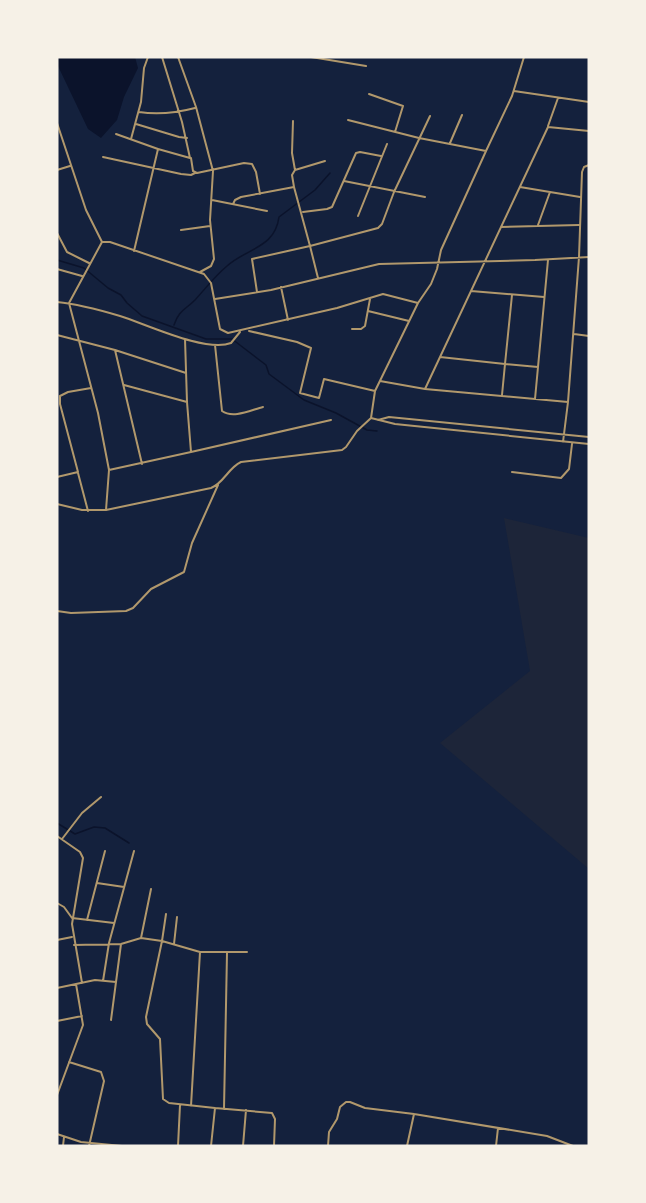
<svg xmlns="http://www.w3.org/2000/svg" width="646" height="1203" viewBox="0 0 646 1203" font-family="'Asap Condensed',sans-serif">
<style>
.green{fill:#1d2539}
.water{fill:#0b132b}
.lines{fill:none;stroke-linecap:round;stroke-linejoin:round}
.stream{stroke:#0b132b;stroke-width:1.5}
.minor{stroke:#b1986c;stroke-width:2}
</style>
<rect width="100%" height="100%" fill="#14213d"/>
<path class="green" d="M504 518 589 538V869L440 743 530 671Z"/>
<path class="water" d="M57 57H135L138 68 124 97 117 120 101 138 88 129 57 64Z"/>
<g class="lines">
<path class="stream" d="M57 260 84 268 108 288 121 295 127 303 142 316 206 339H232L266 365 269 374 304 400 336 413 367 430 377 431
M174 325C179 310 185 310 195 300 205 289 215 276 227 266 247 248 275 248 279 217L315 190 330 173
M57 823 75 834 94 827 105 828 129 843"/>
<path class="minor" d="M178 57 196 107 213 171 210 220 214 259 211 266 200 272
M311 57 366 66
M514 91 589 102
M369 94 403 106 395 132
M139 112C158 115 176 113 195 108
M348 120 419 138 486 151 441 250 437 269 431 284 418 303 375 391 371 418 357 431 346 447 342 450 241 462C228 468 224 483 211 488L106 510 109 470 98 413 69 303 102 242H110L204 274 211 283 220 329 228 333 337 308 383 294 418 303
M293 121 292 153 295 170
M57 123 86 210 102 242
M136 124 179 137 187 138
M548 126 558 98
M116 134 158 149
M131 139 141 102 144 68 148 57
M450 143 462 115
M486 151 512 96 524 57
M103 157 181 174 191 175 195 173
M191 158 193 171 197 173 244 163 252 164 256 172 260 194
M57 170 70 166
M344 181 425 197
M294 187 292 175 295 170 325 161
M520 187 550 192
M212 200 267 211
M233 204 235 200 241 197 294 187 310 246 378 228 382 224 394 192 430 116
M303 212 327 209 332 207 356 153 360 152 381 156
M358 216 387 144
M538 225 550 192 580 197
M501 227 579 225
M181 230 210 226
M57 233 67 252 89 263
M134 251 158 149 190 158 182 122 162 57
M57 269 82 276
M281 287 288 320
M471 291 544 297
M257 292 252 259 310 246 318 278
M512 295 505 364 538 367 535 399
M215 299 271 290 379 264 535 260 589 257
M57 302C78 304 100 310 120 316 146 324 206 353 231 343L240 332
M368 311 409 321
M352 329H361L365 326 370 299
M249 331 297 342 311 348 300 393 319 398 324 379 375 391
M574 334 589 336
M57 335 115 350 186 373
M215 345 222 411C233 419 251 410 263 407
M115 350 142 464
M440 357 505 364 502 395
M538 367 548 260
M380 381 425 389 568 402 563 442
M124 385 187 402
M425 389 548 127 589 131
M568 402 579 257 582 172 584 167 589 165
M371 418 395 424 589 444
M378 420 389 417 589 437
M191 452 331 420
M109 470 191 452 187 402 185 339
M512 472 561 478 569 469 572 444
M78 473 88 511
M57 477 78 472 60 404V396L68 392 91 388
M57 504 82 510H106
M57 611 71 613 126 611 133 608 151 589 184 572 192 543 218 485
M57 836 80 852 83 858 72 924 82 983
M62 839 82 813 101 797
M97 883 124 887
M57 903 64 907 72 918 114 923
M166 914 162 941 146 1017 147 1024 160 1039 163 1099 169 1103 215 1108
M87 920 105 851
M141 938 151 889
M57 940 72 937
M174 944 177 917
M74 945 121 944 141 938 162 941 200 952H247
M103 981 109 943 134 851
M57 988 95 980 116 982
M111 1020 121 944
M57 1021 82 1016
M69 1062 101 1072 104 1081 89 1146
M57 1095 83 1025 76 984
M191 1106 200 952
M224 1109 227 953
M57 1134 81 1142 122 1146
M63 1146 64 1137
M178 1146 180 1105
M211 1146 215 1108 272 1113 275 1119 274 1146
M243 1146 246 1110
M328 1146 329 1132 337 1119 340 1107 346 1102H350L365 1108 414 1114 547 1136 573 1146
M407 1146 414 1114
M496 1146 498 1128"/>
</g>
<rect width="646" height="1203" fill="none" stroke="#f6f1e7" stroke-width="117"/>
</svg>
